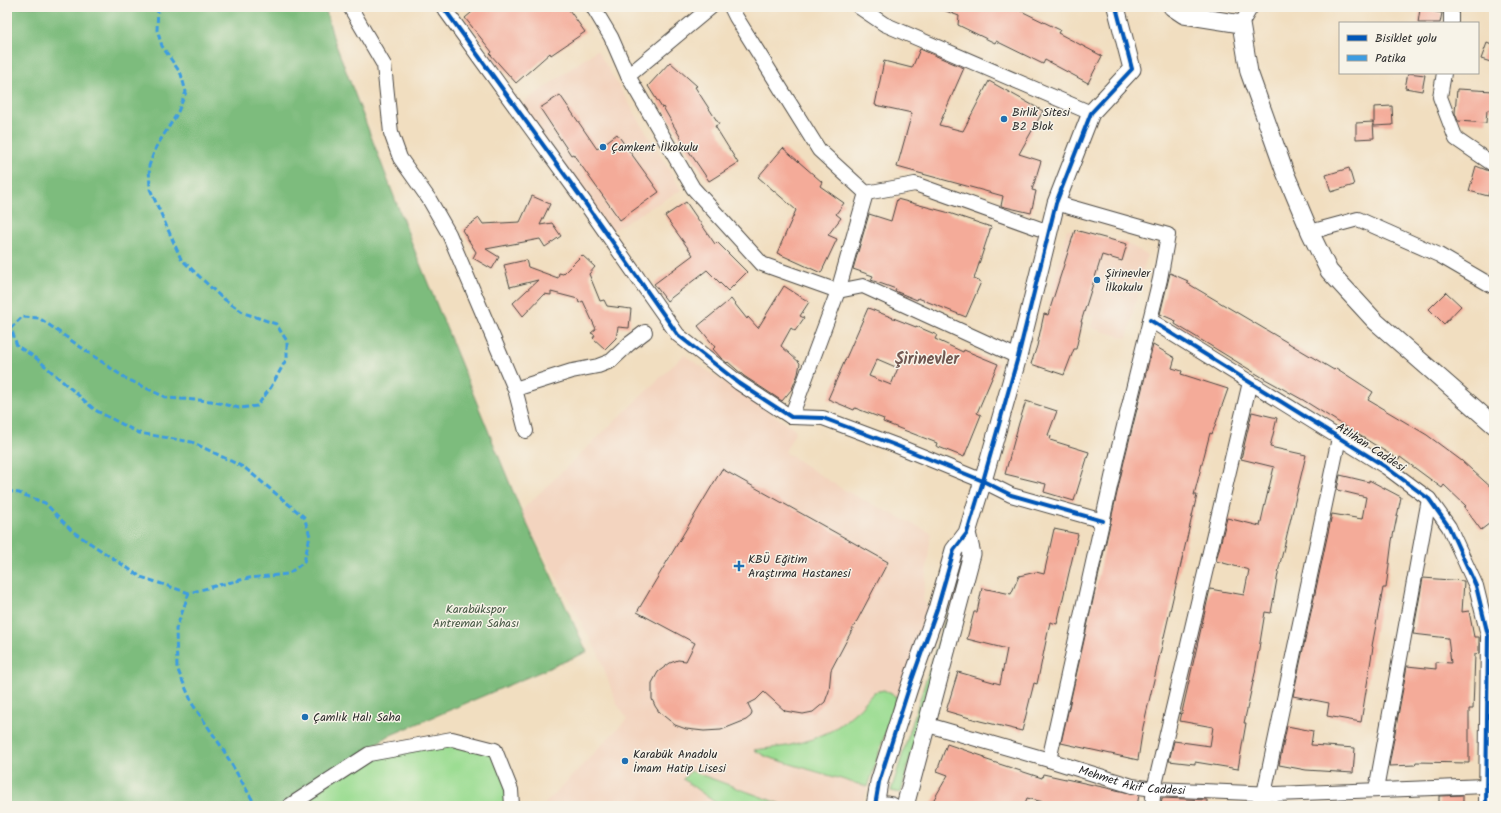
<svg xmlns="http://www.w3.org/2000/svg" width="1501" height="813" viewBox="0 0 1501 813" font-family="Kalam,sans-serif">
<style>
.built{fill:#f3d4bf}
.green{fill:#9cdd93;stroke:#64845f}
.forest{fill:#7dbc7d;stroke:#547454}
.building{fill:#f4ab99;fill-rule:evenodd}
.lines{fill:none;stroke-linecap:round;stroke-linejoin:round}
.minor-casing{stroke:#494641;stroke-width:16}
.tertiary-casing{stroke:#494641;stroke-width:19}
.minor{stroke:#fff;stroke-width:14}
.tertiary{stroke:#fff;stroke-width:17}
.quiet{stroke:#3d9ce1;stroke-width:3;stroke-dasharray:6 3;stroke-linecap:butt}
.cycleway-casing{stroke:#f7f3e8;stroke-width:6}
.cycleway{stroke:#0057b8;stroke-width:4}
.poi-dot{fill:#1f6fb2;stroke:#f7f3e8;stroke-width:1.5}
.labels{text-anchor:middle;stroke-width:3;stroke-linejoin:round;paint-order:stroke}
.poi-label{font-size:12px;fill:#2b2b2b;stroke:#f7f3e8;text-anchor:start}
.street-label{font-size:12px;fill:#2b2b2b;stroke:#f7f3e8}
.park-label{font-size:12px;fill:#475845;stroke:#f7f3e8}
.district-label{font-size:16px;font-weight:bold;fill:#715852;stroke:#f7f3e8}
</style>
<rect width="100%" height="100%" fill="#f7f3e8"/>
<filter id="ink" filterUnits="userSpaceOnUse"><feTurbulence type="fractalNoise" baseFrequency=".025" numOctaves="2"/><feDisplacementMap in="SourceGraphic" scale="8" xChannelSelector="R" yChannelSelector="G"/><feConvolveMatrix kernelMatrix="1 2 1 2 8 2 1 2 1" color-interpolation-filters="sRGB"/></filter>
<filter id="wash" filterUnits="userSpaceOnUse"><feTurbulence type="fractalNoise" baseFrequency=".012" numOctaves="4" result="noise"/><feDisplacementMap in="SourceGraphic" scale="16" xChannelSelector="R" yChannelSelector="G"/><feGaussianBlur stdDeviation="0.9" result="paint"/><feColorMatrix in="noise" values="0 0 0 0 0 0 0 0 0 0 0 0 0 0 0 0 0 1.4 0 .05"/><feComposite in="paint" operator="in"/></filter>
<g filter="url(#wash)">
<rect width="100%" height="100%" fill="#f1dec0"/>
<path class="built" d="M597 50 681 190 611 231 520 105Z
M1067 229 1132 246 1147 255 1127 338 1091 328 1093 316 1048 305Z
M684 355 796 430 785 452 842 489 931 533 923 599 932 615 861 806H543L627 719 616 702 599 655 521 511Z"/>
<path class="green" d="M950 604 901 793 891 791Z
M884 690 897 697 868 787 767 757 754 750 787 746 810 740 831 731 844 722 860 708 874 692Z
M452 739 495 750 512 806H289L369 754Z
M691 771 786 806H720L683 779Z"/>
<path class="forest" d="M7 7H325L333 37 416 254 521 511 587 652 386 737 287 806H7Z"/>
<g id="blocks">
<path class="building" d="M478 7H567L585 32 551 55 550 53 516 83 490 54 492 52 465 18Z
M938 7H1013L1060 30 1058 33 1102 56 1088 83 1045 60 1043 64 996 41 995 43 958 25 959 16 938 8Z
M1420 9 1442 13 1440 23H1418Z
M1487 43 1494 46V63L1481 59Z
M920 49 964 68 939 125 963 131 989 81 1043 111 1019 154 1041 161 1032 190 1036 191 1031 213 1001 206 1003 196 897 167 912 113 875 105 884 61 912 68Z
M670 62 697 86 695 87 719 124 715 126 738 163 709 181 686 147 663 107 662 108 648 86Z
M1408 73 1425 75 1422 91 1405 88Z
M1457 89 1494 91V111L1487 110 1486 123 1458 121 1455 113Z
M560 95 597 149 617 134 659 192 620 220 573 154 571 155 540 108Z
M1392 106 1393 125 1374 126V107Z
M1373 122 1374 138 1356 139V123Z
M783 148 822 182 820 186 844 203 836 214 841 218 828 235 837 239 821 273 777 253 796 210 758 177Z
M1476 166 1494 173 1488 196 1469 191Z
M1349 168 1354 185 1331 192 1326 175Z
M532 196 550 204 540 225 552 223 561 236 545 247 540 239 486 249 499 257 492 269 473 258 476 252 462 230 479 218 483 224 520 222Z
M897 199 946 212 991 227 974 279 981 282 966 317 918 298 917 300 895 291 896 289 871 280 873 276 853 269 869 214 891 221Z
M686 202 715 244 717 242 747 272 728 291 707 270 667 301 654 284 693 255 665 216Z
M1075 230 1127 244 1122 261 1102 255 1081 322H1082L1076 349H1074L1064 375 1031 364 1037 346 1044 314 1048 315Z
M582 255 595 267 589 274 600 301 604 300 607 306 631 309 629 328 618 327 616 338 605 349 593 338 595 335 591 333 596 329 583 301 579 303 578 299 551 292V295L544 294 523 316 513 303 538 280 510 287 504 265 526 260 528 267 558 278 559 273 563 274Z
M1170 273 1188 281 1187 283 1241 315 1334 370 1336 368 1373 392 1368 400 1427 435 1462 461 1494 490V520L1481 530 1464 507 1466 506 1444 485 1442 488 1400 457 1399 460 1303 400 1265 379 1175 324 1176 321 1160 314Z
M784 286 809 302 800 316 804 318 795 331 791 328 781 346 800 363 798 374 792 389 782 401 744 376 728 362 727 363 721 358 713 349 715 347 698 326 731 299 747 319 748 317 758 328Z
M1446 292 1461 306 1444 324 1429 309Z
M868 308 916 327V326L937 335 935 339 963 352 964 350 998 364 977 413 981 415 964 457 936 446 937 443 883 422 884 419 855 408 854 410 828 399ZM877 359 898 368 891 385 869 376Z
M1153 345 1175 358 1172 368 1182 371 1181 374 1228 389 1212 434 1210 433 1194 495H1197L1143 727 1138 760 1061 743 1125 457Z
M1026 401 1057 411 1048 435 1051 436 1050 440 1089 452 1074 501 1044 492 1046 484 1005 474 1019 423Z
M1252 412 1277 418 1270 447 1306 455 1279 568 1271 613 1265 612 1255 673 1244 723H1246L1238 769 1195 762V764L1169 761 1174 741 1210 746 1213 727 1180 721 1210 589 1244 595 1249 570 1216 561 1227 518 1260 526 1264 508 1274 467 1241 459Z
M722 469 888 562 831 670 829 691 825 702 813 712 803 714 785 711 764 692 756 700 748 704 752 712 751 716 746 720 721 730 704 731 686 729 675 725 659 712 655 706 652 699V683L658 672 670 663 678 660 686 661 695 643 637 612Z
M1340 475 1369 482V480L1401 497 1392 541 1386 588H1383L1372 646 1373 647 1361 722 1327 716 1329 703 1293 696 1332 514 1362 519 1366 497 1337 490Z
M1054 529 1078 534 1057 624 1050 622 1037 684 1034 683 1022 731 980 721 946 711 958 672 1000 684 1007 649 967 639 974 612H977L982 588 1011 594 1019 576 1036 572 1044 574Z
M1423 578 1464 581 1462 612 1469 611 1474 637H1479V653L1475 654 1473 709H1469V763L1416 762 1415 765 1389 766 1407 666 1436 669V662L1451 663 1448 638 1413 634Z
M1287 726 1313 731 1311 745 1355 748 1353 773 1306 770 1279 765Z
M947 744 985 757 984 759 1042 778 1043 774 1139 795 1137 806H1059L1027 798 1024 806H930L948 775 937 771Z
M1463 795V806H1439V796Z
M1162 798 1207 800V806H1161Z"/>
</g>
</g>
<g filter="url(#ink)">
<use href="#blocks" fill-opacity="0" stroke="#494641" stroke-width="1"/>
<g class="lines">
<g class="minor-casing">
<g id="minor">
<path d="M350 7 384 65 391 133 400 158 429 199 449 234 515 389 526 431"/>
<path d="M443 7 583 200 678 335 739 383 791 417 823 418 895 445 983 481 1011 495 1103 521"/>
<path d="M593 7 611 37 628 76 693 188 762 264 838 291 863 286 1018 357"/>
<path d="M731 7 736 17 819 150 866 193 915 184 1049 232"/>
<path d="M859 7 884 24 1091 113"/>
<path d="M1451 7V23"/>
<path d="M1241 24 1251 7"/>
<path d="M1444 73 1440 97 1456 139 1494 165"/>
<path d="M628 76 711 7"/>
<path d="M1310 232 1358 219 1439 255 1494 287"/>
<path d="M1150 320 1386 467 1429 499 1449 527 1476 586 1488 635 1486 806"/>
<path d="M515 389 572 371 598 366 611 361 629 344 645 332"/>
<path d="M791 417 838 291 866 193"/>
<path id="s1" d="M928 725 1049 760 1132 786 1154 789 1275 794 1486 786"/>
<path d="M1049 760 1117 455 1160 279 1168 235 1056 203"/>
<path d="M1376 790 1429 499"/>
<path d="M1264 794 1339 438"/>
<path d="M289 806 369 754 452 739 495 750 511 790 512 806"/>
<path d="M1152 806 1154 789 1250 382"/>
</g>
</g>
<g class="tertiary-casing">
<path id="tertiary" d="M1172 7 1184 15 1241 24 1249 72 1284 170 1310 232 1329 271 1375 321 1494 425
M875 806 879 782 909 688 937 609 954 550 967 533 983 481 1018 357 1056 203 1091 113 1132 69 1116 7
M878 806 887 805 892 806
M905 806 972 554 967 533"/>
</g>
<use href="#minor" class="minor"/>
<use href="#tertiary" class="tertiary"/>
<path class="quiet" d="M158 7 157 30 162 46 181 74 186 92 177 114 156 147 149 166 150 189 181 259 221 297 244 313 276 324 287 341V358L271 387 257 406 239 408 211 401 167 398 125 378 39 318 22 317 11 328 17 346 36 358 95 410 139 433 192 442 245 468 304 517 310 536 304 562 288 574 249 578 215 586 189 593 176 629 177 668 193 705 221 746 256 806
M7 491 19 493 45 503 72 531 141 577 189 593"/>
<g class="cycleway-casing">
<path id="cycleway" d="M443 7 583 200 678 335 739 383 791 417 823 418 895 445 983 481 1011 495 1103 521
M1150 320 1386 467 1429 499 1449 527 1476 586 1488 635 1486 806
M875 806 879 782 909 688 937 609 954 550 967 533 983 481 1018 357 1056 203 1091 113 1132 69 1116 7"/>
</g>
<use href="#cycleway" class="cycleway"/>
</g>
</g>
<g class="poi-dot">
<circle cx="1004" cy="119" r="4"/>
<circle cx="603" cy="147" r="4"/>
<circle cx="1097" cy="280" r="4"/>
<path d="M737 560h4v4h4v4h-4v4h-4v-4h-4v-4h4z"/>
<circle cx="305" cy="717" r="4"/>
<circle cx="625" cy="761" r="4"/>
</g>
<g class="labels">
<g class="poi-label">
<text x="1012" y="116">Birlik Sitesi<tspan x="1012" dy="14">B2 Blok</tspan></text>
<text x="611" y="151">Çamkent İlkokulu</text>
<text x="1105" y="277">Şirinevler<tspan x="1105" dy="14">İlkokulu</tspan></text>
<text x="748" y="563">KBÜ Eğitim<tspan x="748" dy="14">Araştırma Hastanesi</tspan></text>
<text x="313" y="721">Çamlık Halı Saha</text>
<text x="633" y="758">Karabük Anadolu<tspan x="633" dy="14">İmam Hatip Lisesi</tspan></text>
</g>
<g class="street-label">
<text transform="translate(1371 447) rotate(33)" y="4">Atlıhan Caddesi</text>
<text dy="4" stroke="none"><textPath href="#s1" startOffset="212">Mehmet Akif Caddesi</textPath></text>
</g>
<g class="park-label">
<text x="476" y="613">Karabükspor<tspan x="476" dy="14">Antreman Sahası</tspan></text>
</g>
<g class="district-label">
<text x="927" y="364">Şirinevler</text>
</g>
</g>
<rect width="1501" height="813" fill="none" stroke="#f7f3e8" stroke-width="24"/>
<rect x="1339" y="22" width="140" height="52" fill="#f7f3e8" stroke="#a5a39c"/>
<rect x="1347" y="35" width="20" height="6" fill="#0057b8" stroke="#a5a39c"/>
<text x="1375" y="42" font-size="12" fill="#2b2b2b">Bisiklet yolu</text>
<rect x="1347" y="55" width="20" height="6" fill="#3d9ce1" stroke="#a5a39c"/>
<text x="1375" y="62" font-size="12" fill="#2b2b2b">Patika</text>
</svg>
